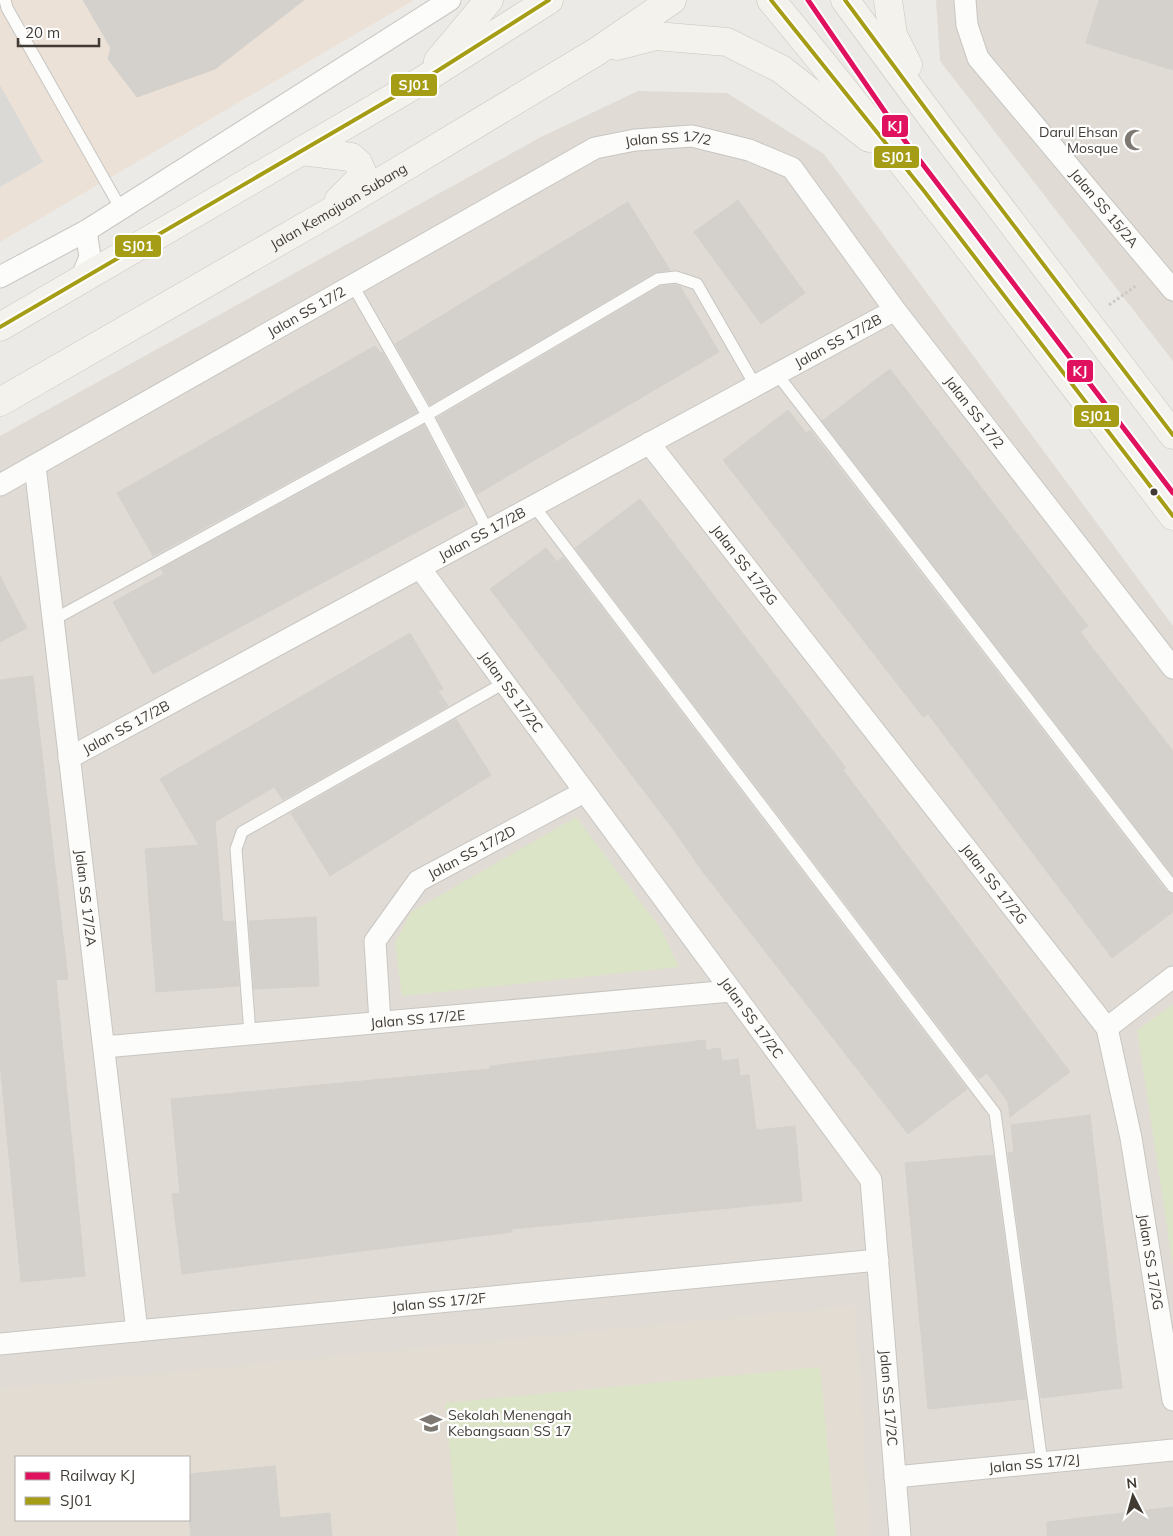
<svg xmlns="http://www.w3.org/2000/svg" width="1173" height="1536" viewBox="0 0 1173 1536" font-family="Mulish,sans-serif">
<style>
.residential{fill:#e0dbd4;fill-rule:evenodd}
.commercial{fill:#ebe1d7}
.education{fill:#e2dcd2;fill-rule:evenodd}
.green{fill:#dce4c8}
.parking{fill:#dbd9d6}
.building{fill:#d4d1cd;stroke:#d4d1cc}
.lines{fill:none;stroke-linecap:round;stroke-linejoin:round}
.lane-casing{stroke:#c8c6c2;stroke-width:13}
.street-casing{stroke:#c8c6c2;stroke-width:23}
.secondary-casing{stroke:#cac6be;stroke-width:29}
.path{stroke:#cbc9c6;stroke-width:3;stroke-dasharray:2.5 2.5;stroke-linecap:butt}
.lane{stroke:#fcfcfb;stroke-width:11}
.street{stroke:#fcfcfb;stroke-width:21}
.secondary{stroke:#f4f2ed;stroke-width:28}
.bus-1-casing{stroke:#fff;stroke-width:8}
.bus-1{stroke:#a69d17;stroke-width:4}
.rail-1-casing{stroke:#fff;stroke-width:9}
.rail-1{stroke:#e0115f;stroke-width:5}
.bus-dot{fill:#413b34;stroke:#fff;stroke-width:2}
.labels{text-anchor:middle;stroke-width:4.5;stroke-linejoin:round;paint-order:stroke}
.poi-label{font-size:14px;fill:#413b34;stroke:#fff;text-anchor:end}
.street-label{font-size:14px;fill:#413b34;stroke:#fff}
.line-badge{stroke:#fff;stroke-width:2}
.badge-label{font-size:14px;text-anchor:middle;font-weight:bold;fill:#fff}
</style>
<rect width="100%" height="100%" fill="#eceae6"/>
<path class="residential" d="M936 0H1173V361L940 61Z
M638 91 727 93 824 154 1173 626V1536H0V436L541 137ZM16 1457H189V1520H16Z"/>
<path class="commercial" d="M0 0H414L0 242Z"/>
<path class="education" d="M855 1306 870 1536H0V1389ZM16 1457H189V1520H16Z"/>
<path class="green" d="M576 817 661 929 679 967 402 996 395 943 411 912Z
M1173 1004V1266L1137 1030Z
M820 1367 836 1536H458L445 1403Z"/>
<path class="parking" d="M0 85 43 162 0 187Z"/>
<path class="building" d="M83 0H304L215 69 137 97 108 59 111 48Z
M1099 0H1173V70L1086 43Z
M738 200 805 293 761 324 694 232Z
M628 202 670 270 654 273 430 405 395 344Z
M675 285 680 286 719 352 477 494 437 418 660 286Z
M375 346 380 353 382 352 417 412 153 556 117 493Z
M890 369 1088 626 1080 632 1173 751V875L822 421Z
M788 410 806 433 810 430 1167 892 1173 894V912L1112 958 928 714 923 717 723 460Z
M424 425 465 506 153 674 113 602 164 574 161 569Z
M640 499 846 768 843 770 1070 1072 1010 1117 1008 1102 987 1073 979 1079 575 548Z
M546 548 557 562 563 557 967 1089 908 1134 703 872 673 829 490 589Z
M0 576 27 628 0 642Z
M410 633 443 689 438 691 448 706 283 800 274 787 215 822 223 922 234 921 239 986 156 992 145 849 199 845 160 779Z
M33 676 68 979 56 980 85 1276 21 1282 0 1062V680Z
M456 719 491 775 330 876 291 813Z
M316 917 319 986 254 989 249 921Z
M705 1040 706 1050 720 1048 722 1061 738 1059 740 1076 749 1075 756 1130 795 1126 802 1201 512 1229V1232L182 1274 172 1194 180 1193 171 1099 490 1069V1066Z
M1090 1115 1122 1388 1041 1398 1008 1153 1014 1152 1011 1125Z
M993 1155 1026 1399 928 1409 905 1163Z
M275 1466 280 1518 330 1513 332 1536H191L189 1516V1474Z
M1173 1507V1536H1047V1522Z"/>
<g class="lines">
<g class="lane-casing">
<path id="lane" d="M5 0 7 8 121 209
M352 284 427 415 488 531
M777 374 1173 887
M534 506 995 1113 1042 1463
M53 620 427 415 658 279 676 277 697 284 755 385
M250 1034 236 849 242 832 504 683"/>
</g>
<g class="street-casing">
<g id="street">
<path id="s1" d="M965 0 967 25 978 58 1173 290"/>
<path d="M0 277 86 231 450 0"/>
<path d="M81 279 90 257 86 231"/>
<path id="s2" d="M649 443 1107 1028 1131 1138 1173 1400"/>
<path id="s3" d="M35 466 137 1331"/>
<path id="s4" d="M0 485 595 148 635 140 692 136 749 150 792 168 895 310 1173 668"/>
<path id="s5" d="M420 568 871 1180 900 1536"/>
<path id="s6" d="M69 758 895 310"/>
<path id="s7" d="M380 1022 375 941 418 881 584 792"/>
<path d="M1107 1028 1173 977"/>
<path id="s8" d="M104 1047 731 991"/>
<path id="s9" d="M0 1344 878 1260"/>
<path id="s10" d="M895 1477 1173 1450"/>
</g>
</g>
<g class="secondary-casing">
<g id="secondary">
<path d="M771 0C910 168 1041 343 1173 516"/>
<path d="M845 0 942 131 1173 435"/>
<path d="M888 0 893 35 908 65"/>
<path d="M617 46 656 36 727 42 781 69 869 138"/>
<path d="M438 61 489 0"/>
<path d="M301 151 351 157 358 163 362 172 359 180 339 200"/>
<path d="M0 327 423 80 549 0"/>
<path id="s11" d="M0 402 325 215 596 52 672 0"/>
</g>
</g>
<path class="path" d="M1109 305 1137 285"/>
<use href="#lane" class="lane"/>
<use href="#street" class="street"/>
<use href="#secondary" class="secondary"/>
<g class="bus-1-casing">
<path id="bus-1" d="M771 0 924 191 1173 516
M845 0 942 131 1173 435
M0 327 423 80 549 0"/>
</g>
<use href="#bus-1" class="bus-1"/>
<g class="rail-1-casing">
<path id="rail-1" d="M808 0 905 141 1173 493"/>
</g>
<use href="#rail-1" class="rail-1"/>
</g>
<defs>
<g id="mosque-bare" transform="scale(1.725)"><path d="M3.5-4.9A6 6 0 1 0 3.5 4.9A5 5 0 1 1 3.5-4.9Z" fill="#7d7872" stroke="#fff" stroke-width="2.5" paint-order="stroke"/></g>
<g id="school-bare" transform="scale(1.725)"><path d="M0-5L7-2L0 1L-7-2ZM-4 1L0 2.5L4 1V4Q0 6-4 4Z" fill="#7d7872" stroke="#fff" stroke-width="2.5" paint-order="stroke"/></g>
</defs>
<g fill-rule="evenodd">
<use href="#mosque-bare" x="1135" y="140"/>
<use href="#school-bare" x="431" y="1423"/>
</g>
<circle class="bus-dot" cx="1154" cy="492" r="4.5"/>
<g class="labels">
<g class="poi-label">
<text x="1118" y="137">Darul Ehsan<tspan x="1118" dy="16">Mosque</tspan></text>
<text x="448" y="1420" text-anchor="start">Sekolah Menengah<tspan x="448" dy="16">Kebangsaan SS 17</tspan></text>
</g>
<g class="street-label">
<text dy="5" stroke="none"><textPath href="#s4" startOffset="758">Jalan SS 17/2</textPath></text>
<text dy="5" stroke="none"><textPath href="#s11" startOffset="391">Jalan Kemajuan Subang</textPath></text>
<text dy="5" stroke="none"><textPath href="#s1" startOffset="256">Jalan SS 15/2A</textPath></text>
<text dy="5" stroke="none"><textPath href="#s4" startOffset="352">Jalan SS 17/2</textPath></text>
<text dy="5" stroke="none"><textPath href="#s6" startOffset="875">Jalan SS 17/2B</textPath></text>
<text dy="5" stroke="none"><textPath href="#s4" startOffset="1192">Jalan SS 17/2</textPath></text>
<text dy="5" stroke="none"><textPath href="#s6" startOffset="470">Jalan SS 17/2B</textPath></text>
<text dy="5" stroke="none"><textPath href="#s2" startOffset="155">Jalan SS 17/2G</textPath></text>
<text dy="5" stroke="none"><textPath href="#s5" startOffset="154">Jalan SS 17/2C</textPath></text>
<text dy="5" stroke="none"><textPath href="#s6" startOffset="65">Jalan SS 17/2B</textPath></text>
<text dy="5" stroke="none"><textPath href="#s7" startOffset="216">Jalan SS 17/2D</textPath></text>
<text dy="5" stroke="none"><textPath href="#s2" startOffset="560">Jalan SS 17/2G</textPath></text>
<text dy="5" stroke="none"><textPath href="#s3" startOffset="435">Jalan SS 17/2A</textPath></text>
<text dy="5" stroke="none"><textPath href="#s5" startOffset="559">Jalan SS 17/2C</textPath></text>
<text dy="5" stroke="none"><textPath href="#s8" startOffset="315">Jalan SS 17/2E</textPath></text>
<text dy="5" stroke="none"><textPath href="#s2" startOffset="981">Jalan SS 17/2G</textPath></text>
<text dy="5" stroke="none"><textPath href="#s9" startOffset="441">Jalan SS 17/2F</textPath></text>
<text dy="5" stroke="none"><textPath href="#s5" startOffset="979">Jalan SS 17/2C</textPath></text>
<text dy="5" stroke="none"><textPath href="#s10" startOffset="140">Jalan SS 17/2J</textPath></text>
</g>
</g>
<g class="line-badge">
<rect x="390" y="73" width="48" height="24" rx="5" fill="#a69d17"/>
<rect x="881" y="114" width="28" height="24" rx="5" fill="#e0115f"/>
<rect x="873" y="145" width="47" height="24" rx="5" fill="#a69d17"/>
<rect x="114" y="234" width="48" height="24" rx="5" fill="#a69d17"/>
<rect x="1066" y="359" width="28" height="24" rx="5" fill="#e0115f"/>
<rect x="1073" y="404" width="47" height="24" rx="5" fill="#a69d17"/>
</g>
<g class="badge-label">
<text x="414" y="90">SJ01</text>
<text x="895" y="131">KJ</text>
<text x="897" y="162">SJ01</text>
<text x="138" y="251">SJ01</text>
<text x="1080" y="376">KJ</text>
<text x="1096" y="421">SJ01</text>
</g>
<rect x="15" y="1456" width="175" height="65" fill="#ffffff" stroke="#b3b1ae"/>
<rect x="25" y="1472" width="25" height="8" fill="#e0115f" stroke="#b3b1ae"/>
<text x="60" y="1481" font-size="15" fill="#413b34">Railway KJ</text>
<rect x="25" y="1497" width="25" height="8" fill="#a69d17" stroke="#b3b1ae"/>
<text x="60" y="1506" font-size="15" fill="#413b34">SJ01</text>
<g transform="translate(1133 1496) rotate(354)" stroke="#ffffff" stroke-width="4" paint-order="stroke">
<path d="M0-4L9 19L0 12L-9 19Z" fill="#413b34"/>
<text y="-8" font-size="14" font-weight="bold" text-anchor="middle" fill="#413b34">N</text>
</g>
<path d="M18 38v8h81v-8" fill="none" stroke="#413b34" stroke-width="2.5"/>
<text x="25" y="38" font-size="15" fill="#413b34" stroke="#ffffff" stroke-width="4" paint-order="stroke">20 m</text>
</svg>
